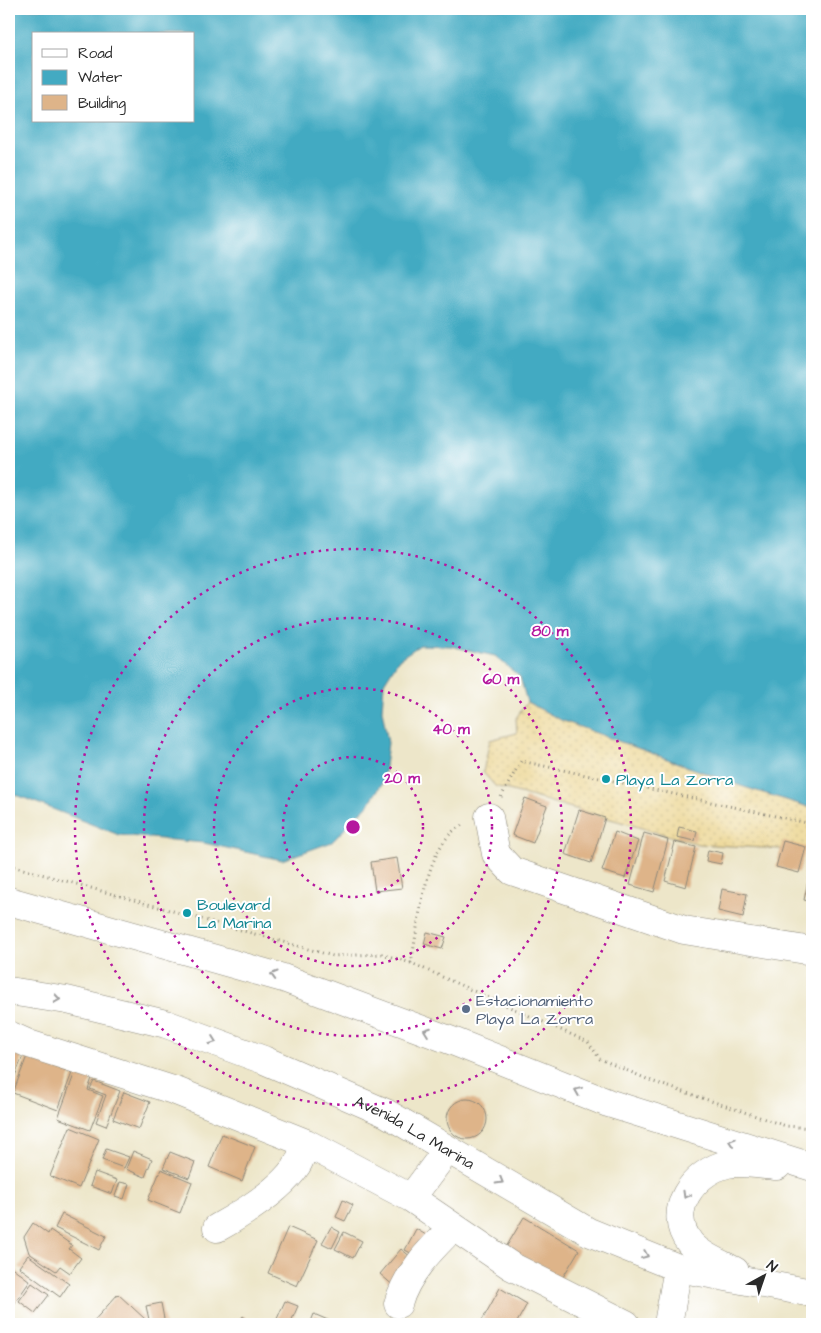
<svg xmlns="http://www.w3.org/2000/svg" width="821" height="1333" viewBox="0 0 821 1333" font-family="'Architects Daughter',sans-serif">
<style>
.sand{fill:url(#sand-dots);stroke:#8c8264}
.water{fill:#43aac2;stroke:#376a76;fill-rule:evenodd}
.building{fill:#deb489}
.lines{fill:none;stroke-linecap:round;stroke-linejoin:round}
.minor-casing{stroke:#8c887a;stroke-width:29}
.major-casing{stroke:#8c887a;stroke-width:29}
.path{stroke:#8c887a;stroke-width:3;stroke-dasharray:1 4;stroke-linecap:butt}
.minor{stroke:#fff;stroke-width:28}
.major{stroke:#fff;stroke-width:28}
.oneway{stroke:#a0a0a0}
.ring{fill:none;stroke:#b5179e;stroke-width:2.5;stroke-dasharray:2.5 5}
.culture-dot{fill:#0f9aa8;stroke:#fff;stroke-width:2}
.service-dot{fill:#5c6f8a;stroke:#fff;stroke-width:2}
.labels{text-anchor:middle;stroke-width:4;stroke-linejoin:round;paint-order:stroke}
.culture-label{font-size:16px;fill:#0d838f;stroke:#fff;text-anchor:start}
.service-label{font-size:16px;fill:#4e5e75;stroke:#fff;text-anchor:start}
.street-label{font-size:16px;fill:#2b2b2b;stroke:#fff}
.centre{fill:#b5179e;stroke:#fff;stroke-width:2.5}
.ring-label{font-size:15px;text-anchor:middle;font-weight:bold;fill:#b5179e;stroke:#fff;stroke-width:4;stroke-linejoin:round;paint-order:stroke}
</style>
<defs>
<pattern id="sand-dots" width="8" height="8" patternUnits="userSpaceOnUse" patternTransform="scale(1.25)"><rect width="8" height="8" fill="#eeda9e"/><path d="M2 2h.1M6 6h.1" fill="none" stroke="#cb8" stroke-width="1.8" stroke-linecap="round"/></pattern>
</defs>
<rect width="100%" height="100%" fill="#fff"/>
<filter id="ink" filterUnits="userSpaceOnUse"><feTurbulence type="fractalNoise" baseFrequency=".02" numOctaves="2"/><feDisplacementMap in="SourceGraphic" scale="10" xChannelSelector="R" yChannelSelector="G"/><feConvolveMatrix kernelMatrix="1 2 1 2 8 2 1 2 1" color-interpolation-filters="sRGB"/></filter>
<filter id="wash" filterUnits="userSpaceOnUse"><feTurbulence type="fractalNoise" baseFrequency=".0096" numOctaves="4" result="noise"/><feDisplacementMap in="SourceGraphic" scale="20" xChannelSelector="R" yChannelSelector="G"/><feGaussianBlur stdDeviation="1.12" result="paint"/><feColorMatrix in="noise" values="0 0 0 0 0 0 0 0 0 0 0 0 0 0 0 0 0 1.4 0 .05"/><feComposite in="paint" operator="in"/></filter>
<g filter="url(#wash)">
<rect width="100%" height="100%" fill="#ede6c9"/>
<path class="sand" d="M527 702 561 720 741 786 812 808V851L698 844 495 786 483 772 490 740 517 733 516 718Z"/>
<path class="water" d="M9 9H812V808L741 786 561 720 527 702 520 677 495 656 450 646 420 645 399 659 384 683 382 710 388 743 383 782 368 805 332 842 282 860 204 843 119 835 9 792ZM34 34H194V121H34Z"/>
<g id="blocks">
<path class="building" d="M525 798 547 806 533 843 512 835Z
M579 810 605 818 591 863 565 854Z
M679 827 697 831 695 841 677 837Z
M615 832 638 841 625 878 602 871Z
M644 833 668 840 654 892 630 885Z
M783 841 806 847 799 873 776 867Z
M675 842 696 847 686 887 665 881Z
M708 850 723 853 721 864 706 861Z
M397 858 402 888 375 891 371 862Z
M811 866H812V902L804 900Z
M722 889 747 894 743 917 718 911Z
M427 932 446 937 442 949 424 944Z
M9 1044 25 1051 10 1088 9 1087Z
M27 1056 72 1073 58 1110 13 1093Z
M75 1072 92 1078 88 1090 103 1096 90 1130 58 1118Z
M94 1081 120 1091 106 1126 96 1122 106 1095 90 1089Z
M124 1092 150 1102 139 1129 113 1119Z
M447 1119a20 20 0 1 1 40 0a20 20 0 1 1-40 0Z
M70 1127 99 1139 79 1188 50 1176Z
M222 1134 255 1147 242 1181 209 1167Z
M106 1149 129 1157 124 1168 102 1160Z
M133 1151 152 1159 145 1177 126 1169Z
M170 1152 195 1162 189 1178 163 1168Z
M161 1169 192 1182 180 1213 148 1200Z
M95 1172 117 1180 112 1194 90 1186Z
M120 1182 129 1184 124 1199 115 1196Z
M343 1200 353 1205 345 1221 336 1217Z
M62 1214 106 1236 99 1250 55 1228Z
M524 1217 579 1250 560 1282 505 1249Z
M33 1223 48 1234 50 1230 72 1245 69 1249 81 1258 70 1273 60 1266 56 1271 29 1253 24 1237Z
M288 1227 318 1240 297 1286 268 1273Z
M331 1227 340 1232 332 1248 322 1243Z
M416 1229 431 1238 420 1258 405 1250Z
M344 1232 362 1241 353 1258 335 1249Z
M401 1249 416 1261 395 1287 380 1274Z
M28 1255 69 1284 60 1297 19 1267Z
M9 1265 30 1281 14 1304 9 1300Z
M32 1283 49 1295 35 1313 19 1301Z
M500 1288 527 1304 516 1324H480Z
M118 1294 145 1319 140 1324H91Z
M285 1301 298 1306 290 1324 276 1321Z
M161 1303 165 1324H150L146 1306Z
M314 1314 337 1324H310Z
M243 1316 253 1324H236Z"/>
</g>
</g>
<g filter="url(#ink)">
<use href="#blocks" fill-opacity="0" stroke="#8c887a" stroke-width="1"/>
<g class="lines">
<g class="minor-casing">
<path id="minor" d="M489 817 496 854 512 871 684 930 812 951
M9 1035 29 1044 176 1091 306 1143 411 1198 511 1266 626 1324
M411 1198 447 1150
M217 1228C242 1214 281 1190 297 1165 301 1159 303 1150 306 1143
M398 1304C407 1273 430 1250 453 1227
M668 1324 678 1268"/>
</g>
<g class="major-casing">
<g id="major">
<path d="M9 901 283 978 455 1042 608 1103 812 1167"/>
<path id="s1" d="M9 991 67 1000 166 1024 264 1060 386 1113 589 1232 678 1268 812 1293"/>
<path d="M735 1271C720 1263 700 1256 690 1243 665 1211 693 1172 727 1164 741 1161 762 1165 777 1166"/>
</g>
</g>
<path class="path" d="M501 797 521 761 812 824
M9 865 333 956 382 954 411 963 588 1042 600 1059 654 1082 786 1126 812 1128
M411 963C419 925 424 840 465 824"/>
<use href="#minor" class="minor"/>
<use href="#major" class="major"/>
</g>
<defs><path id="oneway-chevron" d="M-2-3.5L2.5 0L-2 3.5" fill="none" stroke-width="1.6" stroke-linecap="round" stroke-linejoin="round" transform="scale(1.25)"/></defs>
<g class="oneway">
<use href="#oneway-chevron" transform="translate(274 975) rotate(-164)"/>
<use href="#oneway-chevron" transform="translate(57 999) rotate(9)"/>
<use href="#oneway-chevron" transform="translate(427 1031) rotate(-160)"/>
<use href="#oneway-chevron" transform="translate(213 1041) rotate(20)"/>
<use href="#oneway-chevron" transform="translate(578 1091) rotate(-158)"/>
<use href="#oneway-chevron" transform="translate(732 1142) rotate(-162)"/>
<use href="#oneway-chevron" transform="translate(500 1181) rotate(30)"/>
<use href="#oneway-chevron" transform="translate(686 1195) rotate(120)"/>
<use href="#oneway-chevron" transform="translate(645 1255) rotate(22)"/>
</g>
</g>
<g class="ring">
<circle cx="353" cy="827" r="70"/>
<circle cx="353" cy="827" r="139"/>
<circle cx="353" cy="827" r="209"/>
<circle cx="353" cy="827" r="278"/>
</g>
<g class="culture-dot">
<circle cx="606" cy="779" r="5"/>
<circle cx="187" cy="913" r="5"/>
</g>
<circle class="service-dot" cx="466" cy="1009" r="5"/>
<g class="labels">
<g class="culture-label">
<text x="616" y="785">Playa La Zorra</text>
<text x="197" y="910">Boulevard<tspan x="197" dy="18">La Marina</tspan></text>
</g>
<g class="service-label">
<text x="476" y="1006">Estacionamiento<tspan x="476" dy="18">Playa La Zorra</tspan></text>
</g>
<g class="street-label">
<text dy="6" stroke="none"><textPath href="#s1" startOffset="432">Avenida La Marina</textPath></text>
</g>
</g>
<circle cx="353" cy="827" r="8" class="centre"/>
<g class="ring-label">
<text x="550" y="636">80 m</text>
<text x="501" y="684">60 m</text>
<text x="451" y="734">40 m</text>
<text x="402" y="783">20 m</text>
</g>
<rect width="821" height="1333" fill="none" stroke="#fff" stroke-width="30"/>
<rect x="32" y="32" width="162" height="90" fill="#ffffff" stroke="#aaaaaa"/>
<rect x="42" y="49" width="25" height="8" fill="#ffffff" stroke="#aaaaaa"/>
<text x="78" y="58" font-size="15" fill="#2b2b2b">Road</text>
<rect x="42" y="70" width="25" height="15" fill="#43aac2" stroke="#aaaaaa"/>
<text x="78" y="82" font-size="15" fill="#2b2b2b">Water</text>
<rect x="42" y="95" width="25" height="15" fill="#deb489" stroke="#aaaaaa"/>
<text x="78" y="108" font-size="15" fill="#2b2b2b">Building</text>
<g transform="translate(764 1276) rotate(40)" stroke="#ffffff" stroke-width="4" paint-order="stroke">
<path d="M0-4L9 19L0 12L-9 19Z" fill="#2b2b2b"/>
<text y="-8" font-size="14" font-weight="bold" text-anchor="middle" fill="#2b2b2b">N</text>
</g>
</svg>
